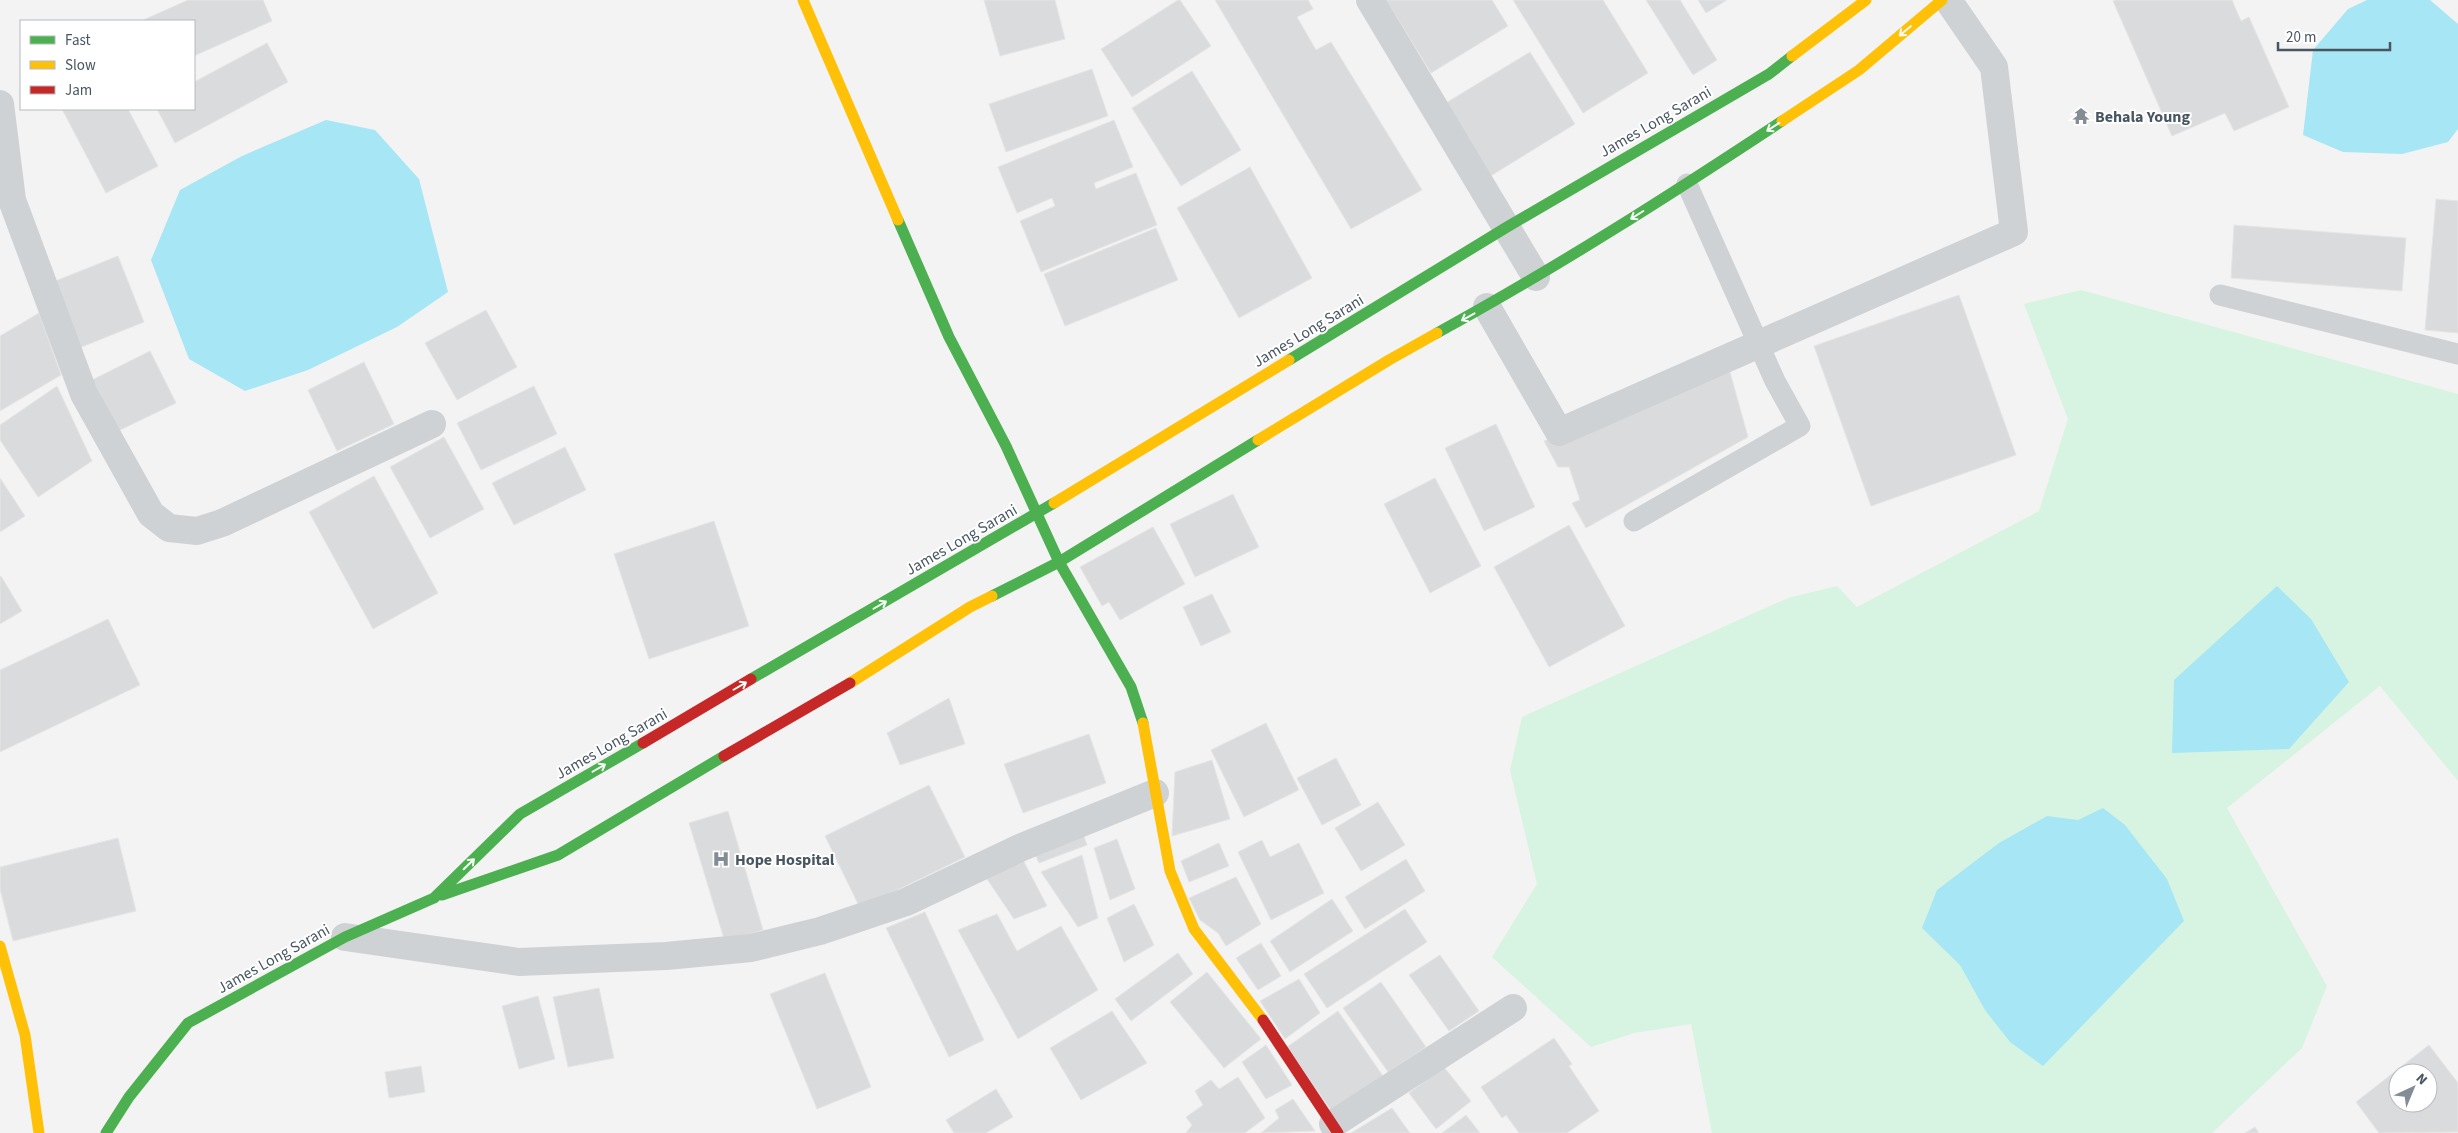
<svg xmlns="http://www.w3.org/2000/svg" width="2458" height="1133" viewBox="0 0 2458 1133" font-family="'Source Sans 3',sans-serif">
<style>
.green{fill:#d6f4e1}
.water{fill:#a7e6f4}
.building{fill:#dadbdd;stroke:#e5e5e6;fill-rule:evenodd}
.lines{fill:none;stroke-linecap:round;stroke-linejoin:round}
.lane{stroke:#ced2d4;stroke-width:21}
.street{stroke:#ced2d4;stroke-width:28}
.fast{stroke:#4caf50;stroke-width:11}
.slow{stroke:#ffc107;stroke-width:11}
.jam{stroke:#c62828;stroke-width:11}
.oneway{stroke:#f6fbf6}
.labels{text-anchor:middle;stroke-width:4;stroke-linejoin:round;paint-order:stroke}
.poi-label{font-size:16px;font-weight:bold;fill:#485662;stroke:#fff;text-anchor:start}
.street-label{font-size:16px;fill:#485662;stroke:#fff}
</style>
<rect width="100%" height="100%" fill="#f3f3f3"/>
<path class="green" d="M2081 290 2458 394V781L2380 686 2227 808 2327 986 2302 1048 2212 1133H1712L1691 1024 1634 1033 1591 1047 1492 957 1537 884 1510 770 1522 717 1788 598 1837 586 1857 607 2039 511 2068 419 2024 304Z"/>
<path class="water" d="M2367 0H2430L2458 24V129L2448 142 2402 154 2343 152 2303 135 2313 50 2348 9Z
M326 120 375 130 419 179 448 292 397 327 308 370 245 391 189 359 151 260 180 190 242 156Z
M2277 586 2311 619 2349 682 2289 749 2172 753 2174 680Z
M2103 808 2125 825 2167 879 2184 921 2043 1066 2010 1042 1985 1010 1960 965 1922 928 1937 890 1999 843 2047 816 2078 820Z"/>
<path class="building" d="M188 0H263L272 21 194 56V21H141Z
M984 0H1055L1065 39 1000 56Z
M1178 0H1180L1211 46 1132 97 1101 49Z
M1215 0H1308L1313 9 1297 17 1316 50 1331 42 1422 190 1351 229Z
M1386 0H1492L1508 26 1431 73Z
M1513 0H1603L1648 73 1583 113Z
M1646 0H1680L1717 60 1693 75Z
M1698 0H1727L1706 13Z
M2116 0H2232L2241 21 2249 17 2289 107 2234 131 2225 113 2172 136 2113 1Z
M267 43 288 82 175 143 157 109H194V82Z
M1530 52 1575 124 1489 177 1444 104Z
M1092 69 1108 116 1006 152 989 104Z
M1192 71 1241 150 1181 186 1132 108Z
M62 109H128L158 166 106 193Z
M1114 120 1133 167 1094 183 1096 189 1136 173 1157 225 1041 272 1020 221 1055 206 1052 198 1017 213 998 167Z
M1250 167 1312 278 1239 318 1177 208Z
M2436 199 2458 201V333L2425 330Z
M2234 225 2406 238 2402 291 2231 278Z
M1156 228 1178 280 1065 326 1044 274Z
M118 256 144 322 79 348 53 282Z
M1959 295 2016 455 1871 506 1814 346Z
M486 310 517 367 457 400 425 343Z
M39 313 61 375 0 411V336Z
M150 351 176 403 118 431 92 380Z
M364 362 394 424 337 451 308 390Z
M1730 372 1748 437 1586 528 1572 503 1580 500 1569 467H1558L1544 441Z
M57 386 92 461 38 497 0 440V425Z
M534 386 557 434 481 470 457 423Z
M1496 424 1535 507 1484 531 1445 448Z
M444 437 484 509 430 538 390 467Z
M565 447 586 490 514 525 492 483Z
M374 476 438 593 373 629 309 512Z
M0 478 25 516 0 532Z
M1435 478 1481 566 1430 593 1384 504Z
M1233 494 1259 547 1195 577 1170 524Z
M714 521 749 626 649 659 614 554Z
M1569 525 1625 626 1549 667 1494 567Z
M1153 527 1185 584 1120 620 1109 602 1102 606 1080 567Z
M1 576 22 611 0 624V577Z
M1212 594 1231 632 1201 646 1183 607Z
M108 619 140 685 0 752V670Z
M949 698 965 744 900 765 887 733Z
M1266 723 1299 790 1244 817 1211 750Z
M1089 734 1106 783 1023 813 1004 764Z
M1336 758 1361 805 1322 825 1297 778Z
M1212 760 1230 819 1172 836 1175 772Z
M929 785 965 857 860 908 825 836Z
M1378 802 1405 845 1361 871 1335 828Z
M728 811 763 930 725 942 689 823Z
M1082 831 1087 845 1039 863 1034 852Z
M118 838 136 911 13 941 0 889V867Z
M1117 839 1135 889 1110 900 1094 848Z
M1262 840 1270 857 1299 843 1324 893 1271 920 1238 852Z
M1219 843 1229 866 1189 882 1181 861Z
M1082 855 1098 918 1078 927 1041 872Z
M1022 858 1047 906 1014 919 985 876Z
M1406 859 1425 891 1365 929 1345 897Z
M1236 877 1261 924 1226 946 1218 933 1200 920 1189 898Z
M1332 899 1353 931 1290 972 1270 941Z
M1134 904 1154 945 1124 962 1107 918Z
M1405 909 1427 942 1327 1008 1304 974Z
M925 912 984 1040 949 1057 886 928Z
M997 914 1017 951 1061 926 1098 990 1018 1039 958 930Z
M1261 943 1281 976 1258 990 1236 958Z
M1178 953 1193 974 1131 1021 1115 999Z
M1440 955 1479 1011 1449 1031 1409 975Z
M1207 972 1261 1039 1224 1068 1170 1002Z
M825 973 871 1087 817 1109 770 994Z
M1299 979 1320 1013 1285 1039 1260 1001Z
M1381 982 1426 1047 1388 1072 1343 1008Z
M599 988 614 1058 568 1067 553 997Z
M538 996 555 1059 519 1069 502 1006Z
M1112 1011 1147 1063 1081 1100 1050 1048Z
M1338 1011 1383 1076 1332 1112 1287 1047Z
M1554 1038 1572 1064 1569 1066 1599 1111 1567 1133H1519L1506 1115 1502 1118 1481 1087Z
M1266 1045 1292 1085 1266 1099 1242 1062Z
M2429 1045 2458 1083V1132L2379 1133 2356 1102ZM2398 1073H2428V1103H2398Z
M421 1066 425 1092 389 1098 385 1072Z
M1444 1067 1471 1101 1436 1129 1409 1093Z
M1238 1077 1265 1118 1245 1133H1186L1192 1125 1186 1117 1203 1105 1195 1091 1211 1080 1219 1089Z
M996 1089 1013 1117 986 1133H954L946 1120Z
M1293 1099 1315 1131 1261 1133 1279 1118 1275 1110Z
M1392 1108 1410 1133H1351Z
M1466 1115 1480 1133H1442Z
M2255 1127 2259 1133H2245Z"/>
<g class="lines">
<path class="lane" d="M2220 295 2458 354
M1634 521 1800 426 1775 381 1687 184"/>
<path class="street" d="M1370 0 1536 277
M0 104 12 200 84 394 151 514 169 528 197 531 222 523 432 424
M1487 307 1559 432 2014 232 1994 67 1948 0
M345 937 519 962 666 956 751 948 820 931 906 902 1022 847 1155 793
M1333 1124 1513 1008"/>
<path class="fast" d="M898 220 949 337 1006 446 1059 562 1131 687 1143 723
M1437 333C1556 268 1670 195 1782 121
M1289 360 1507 227 1769 74 1792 56
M992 596 1059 562 1258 440
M751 679 1054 503
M442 895 558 855 724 756
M106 1133 129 1097 188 1023 345 937 434 898 520 814 643 743"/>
<path class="slow" d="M803 0 898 220
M1792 56 1866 0
M1782 121 1859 70 1942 0
M1258 440 1389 360 1437 333
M1054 503 1289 360
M850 683 970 607 992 596
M1143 723 1170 871 1194 929 1263 1020
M0 946 25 1035 39 1133"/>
<path class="jam" d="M643 743 751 679
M724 756 850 683
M1263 1020 1338 1133"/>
</g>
<defs><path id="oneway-shaft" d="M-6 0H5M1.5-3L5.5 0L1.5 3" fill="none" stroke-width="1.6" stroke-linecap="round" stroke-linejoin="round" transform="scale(1.25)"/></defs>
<g class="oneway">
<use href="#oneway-shaft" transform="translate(1905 31) rotate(140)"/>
<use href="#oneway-shaft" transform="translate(1773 127) rotate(147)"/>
<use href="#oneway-shaft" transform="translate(1637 215) rotate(148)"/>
<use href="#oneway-shaft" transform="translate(1468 317) rotate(151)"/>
<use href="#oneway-shaft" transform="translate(880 605) rotate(-30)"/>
<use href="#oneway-shaft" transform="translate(740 686) rotate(-30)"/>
<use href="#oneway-shaft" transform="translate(599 768) rotate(-30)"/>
<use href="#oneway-shaft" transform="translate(469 864) rotate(-44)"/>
</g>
<defs>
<g id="temple-bare" transform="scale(1.35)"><path d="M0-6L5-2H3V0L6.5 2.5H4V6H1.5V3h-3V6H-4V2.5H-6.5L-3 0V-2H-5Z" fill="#848d95" stroke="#fff" stroke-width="2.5" paint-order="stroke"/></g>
<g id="hospital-bare" transform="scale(1.35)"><path d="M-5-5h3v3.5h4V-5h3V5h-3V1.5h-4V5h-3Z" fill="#848d95" stroke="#fff" stroke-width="2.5" paint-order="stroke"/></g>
</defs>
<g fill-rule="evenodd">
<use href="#temple-bare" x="2081" y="116"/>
<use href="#hospital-bare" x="721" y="859"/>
</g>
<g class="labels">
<g class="poi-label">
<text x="2095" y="122">Behala Young</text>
<text x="735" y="865">Hope Hospital</text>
</g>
<g class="street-label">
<text transform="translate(1655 121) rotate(-30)" y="6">James Long Sarani</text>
<text transform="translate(1308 330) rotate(-31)" y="6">James Long Sarani</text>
<text transform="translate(961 539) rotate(-30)" y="6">James Long Sarani</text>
<text transform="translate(611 743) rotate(-30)" y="6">James Long Sarani</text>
<text transform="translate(273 958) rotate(-29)" y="6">James Long Sarani</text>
</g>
</g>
<rect x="20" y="20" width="175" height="90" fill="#ffffff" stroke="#b6bbc0"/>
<rect x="30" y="36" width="25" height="8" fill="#4caf50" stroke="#b6bbc0"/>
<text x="65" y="45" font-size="15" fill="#485662">Fast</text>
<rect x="30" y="61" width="25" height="8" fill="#ffc107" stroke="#b6bbc0"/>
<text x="65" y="70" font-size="15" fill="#485662">Slow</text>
<rect x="30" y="86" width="25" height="8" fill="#c62828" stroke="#b6bbc0"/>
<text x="65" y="95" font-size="15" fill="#485662">Jam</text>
<g transform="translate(2413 1088) rotate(44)"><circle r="24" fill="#ffffff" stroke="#b6bbc0"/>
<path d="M0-4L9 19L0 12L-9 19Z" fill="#848d95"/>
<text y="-8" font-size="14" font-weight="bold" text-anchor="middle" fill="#485662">N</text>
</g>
<path d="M2278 42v8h112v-8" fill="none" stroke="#485662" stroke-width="2.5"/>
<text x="2286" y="42" font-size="15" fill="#485662" stroke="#ffffff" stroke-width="4" paint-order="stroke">20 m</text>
</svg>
